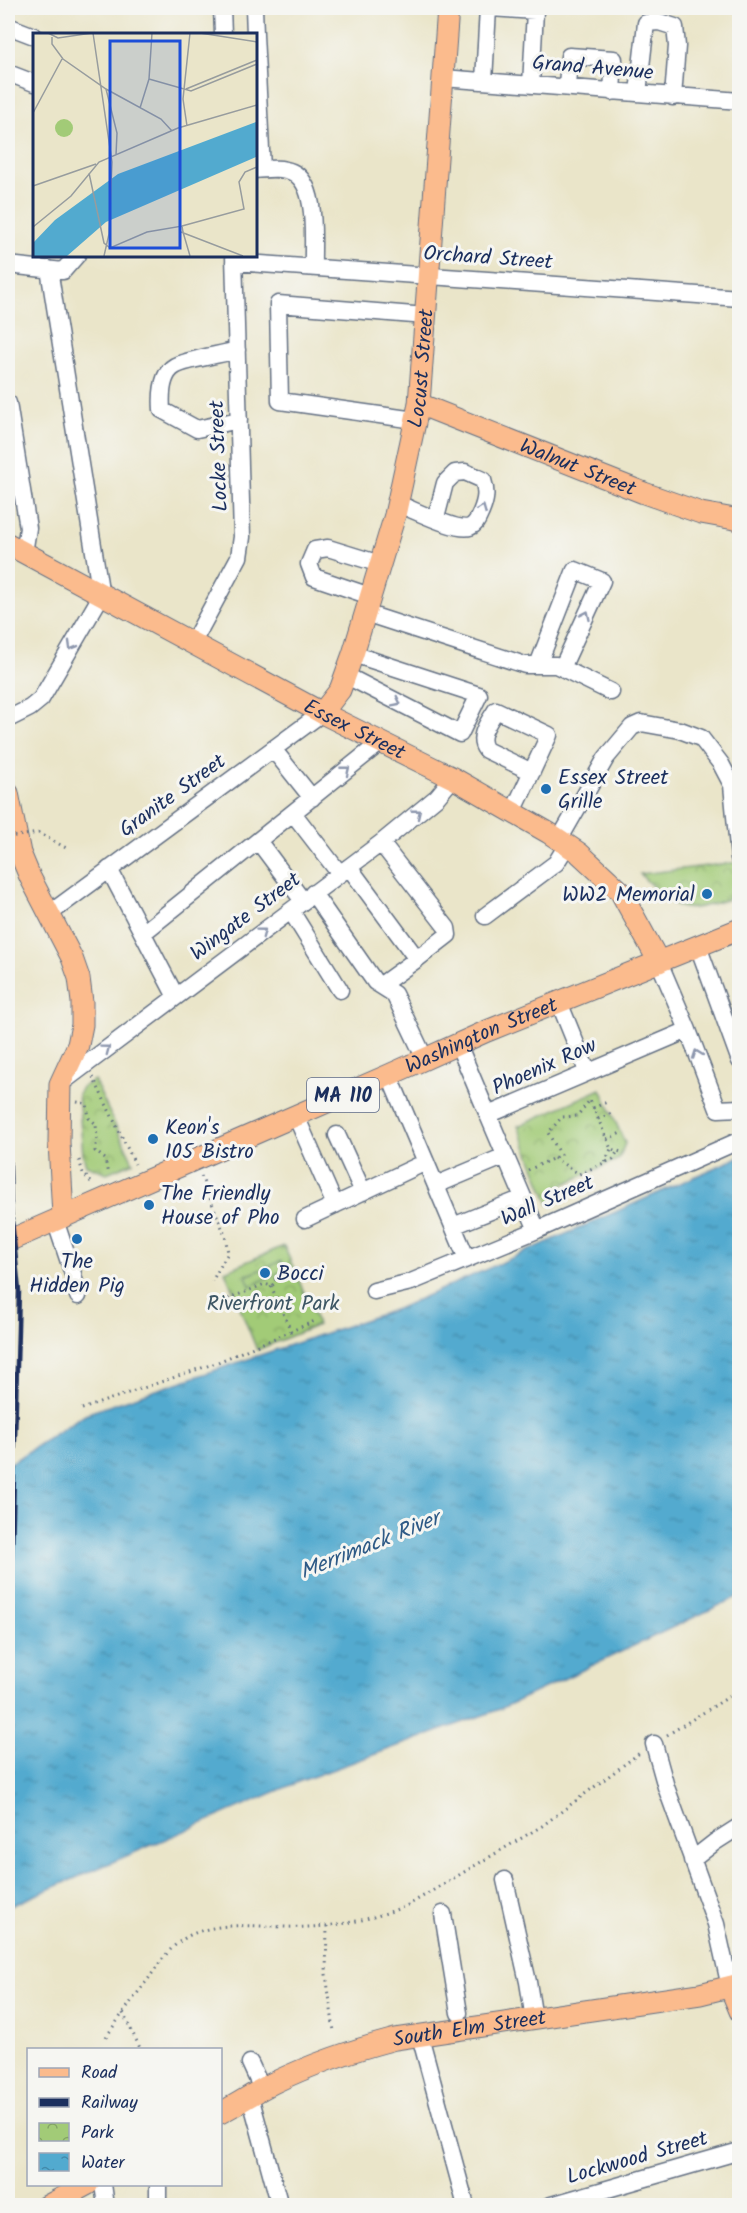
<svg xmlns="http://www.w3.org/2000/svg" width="747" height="2213" viewBox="0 0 747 2213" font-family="Kalam,sans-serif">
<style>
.park{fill:url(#park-crowns);stroke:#5e7d6a;stroke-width:1.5}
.garden{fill:#a2cb77;stroke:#5e7d6a;stroke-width:1.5}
.water{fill:url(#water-ripples);stroke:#366c96;stroke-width:1.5}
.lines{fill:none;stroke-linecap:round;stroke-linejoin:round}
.minor-casing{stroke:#636f83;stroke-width:19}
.major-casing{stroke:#636f83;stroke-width:23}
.path{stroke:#636f83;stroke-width:3;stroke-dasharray:1.5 4.5;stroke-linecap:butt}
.minor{stroke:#fff;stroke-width:16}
.major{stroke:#fbbb8d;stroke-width:21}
.rail{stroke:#1b2f5e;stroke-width:4.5}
.path-bridge{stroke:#636f83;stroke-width:3;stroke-dasharray:1.5 4.5;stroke-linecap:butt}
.oneway{stroke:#8d97ae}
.poi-dot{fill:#1f6fb2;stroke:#f6f6f2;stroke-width:2}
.labels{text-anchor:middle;stroke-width:6;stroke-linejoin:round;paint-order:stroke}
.shield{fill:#f6f6f2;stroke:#5d6b8a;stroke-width:1.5}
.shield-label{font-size:20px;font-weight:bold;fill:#1b2f5e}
.street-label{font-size:21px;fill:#1b2f5e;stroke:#f6f6f2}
.poi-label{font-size:21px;fill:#1b2f5e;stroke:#f6f6f2;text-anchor:start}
.park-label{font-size:21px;fill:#3d5664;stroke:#f6f6f2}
.water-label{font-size:22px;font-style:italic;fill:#2e5a86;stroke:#f6f6f2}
.inset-road{fill:none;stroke:#979c9e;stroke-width:1.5}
.view{fill:#1d4ed8;fill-opacity:0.15;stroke:#1d4ed8;stroke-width:3}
.inset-edge{fill:none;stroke:#1b2f5e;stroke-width:3}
</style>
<defs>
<pattern id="park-crowns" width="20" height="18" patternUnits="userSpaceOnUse" patternTransform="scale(1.5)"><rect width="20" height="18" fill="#a2cb77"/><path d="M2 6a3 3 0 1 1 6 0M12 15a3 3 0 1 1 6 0" fill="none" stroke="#83a565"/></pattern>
<pattern id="water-ripples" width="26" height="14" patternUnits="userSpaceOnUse" patternTransform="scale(1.5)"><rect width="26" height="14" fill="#52aacf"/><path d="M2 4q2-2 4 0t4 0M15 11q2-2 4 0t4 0" fill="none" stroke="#438bab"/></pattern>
</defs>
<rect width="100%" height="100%" fill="#f6f6f2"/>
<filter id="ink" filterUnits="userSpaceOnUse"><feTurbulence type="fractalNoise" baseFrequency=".0167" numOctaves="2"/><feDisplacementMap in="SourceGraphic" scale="12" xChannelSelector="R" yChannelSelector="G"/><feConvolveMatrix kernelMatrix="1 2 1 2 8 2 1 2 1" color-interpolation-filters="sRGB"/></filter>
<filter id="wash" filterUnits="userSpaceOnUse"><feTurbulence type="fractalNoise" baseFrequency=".008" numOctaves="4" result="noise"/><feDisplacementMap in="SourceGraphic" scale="24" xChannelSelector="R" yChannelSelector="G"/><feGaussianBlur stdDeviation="1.35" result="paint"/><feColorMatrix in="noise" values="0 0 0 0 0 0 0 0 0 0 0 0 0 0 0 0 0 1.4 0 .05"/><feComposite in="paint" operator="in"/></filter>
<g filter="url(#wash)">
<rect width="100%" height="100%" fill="#eae5c9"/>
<path class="park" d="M739 862V896C682 913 683 918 640 874Z
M94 1080 133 1162 107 1173 86 1165 83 1155 78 1094 82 1087Z
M601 1089 625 1143 619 1159 558 1187 562 1198 549 1204 518 1126Z
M284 1246 318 1325 257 1350 225 1271Z"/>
<path class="garden" d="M281 1261 285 1270 250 1286 246 1276Z"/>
<path class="water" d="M739 1157V1596L500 1709 298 1782 8 1907V1465L85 1414 397 1309Z"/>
</g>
<g filter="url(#ink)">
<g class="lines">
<g class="minor-casing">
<path id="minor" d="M222 8 223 34
M254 8 255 34
M490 8 535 11 531 85
M8 26 34 36
M255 35 262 169
M8 73 34 83
M443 78 740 101
M484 81 488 8
M567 87 569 56 614 59 612 92
M638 93 646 23 659 22 675 27 677 46 673 97
M255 170C267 169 281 167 292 172 319 184 312 242 313 267
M234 262 740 298
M8 265 63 271 77 255
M237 350C224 354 185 360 175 366 161 374 161 396 162 410L197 429 239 420
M8 403 28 528 24 553
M415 420 280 401 278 304 426 316
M398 504C412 509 457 532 470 527 477 524 478 518 481 512 486 500 487 492 483 480L465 472 455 473 445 483 436 518
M370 596 314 577 309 564 315 550 328 548 380 564
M365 613 525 665H556L611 692
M192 644 239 557 242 537 234 255
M538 665 575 570 602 581 562 668
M345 675 460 734 479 695 353 654
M8 719 30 708 41 699 101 596 49 269
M273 749 312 798
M513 812 549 735 496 710C489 722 476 737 486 750L532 772
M293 813 340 874
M559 840 606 758 632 727 641 723 680 730 701 738 721 764 732 785 739 858
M259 842 303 901
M381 843 447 928 448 935 417 959
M349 867 417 959 381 985
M109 869 176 997
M313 893 375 982 394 994 425 1059
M291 911 340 990
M49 914 322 713
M485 916 556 863 567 845
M143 933 381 742
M698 946 740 1061
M659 962 688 1030 718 1109 740 1108
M559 1002 587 1071
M458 1044 488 1115 688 1030
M389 1075 467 1259
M60 1084 381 843 437 797 453 778
M488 1115 537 1230
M296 1116 335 1205
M337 1135 363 1192
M436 1185 505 1156
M305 1219 426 1162
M55 1220 73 1274 78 1296
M453 1226 523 1198
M374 1291 411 1282 537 1230 736 1142
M654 1744 666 1787 716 1924 730 1987
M692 1860 715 1842 740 1826
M505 1880 528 1982 534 2019
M443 1914 459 2013
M420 2036 466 2206
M250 2063 262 2089
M250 2096 280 2206
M103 2184 106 2206
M158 2206V2184
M548 2206 740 2151"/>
</g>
<g class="major-casing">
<g id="major">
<path id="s1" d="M419 404 644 493 701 513 740 520"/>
<path id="s2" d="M8 544 322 713 453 778 549 833 579 853 620 891 659 962"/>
<path id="s3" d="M322 713 340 690 353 654 395 515 419 404 448 8"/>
<path d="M8 793 20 853 30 877 72 958 79 978 82 1002V1025L78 1045 60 1084 59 1142 63 1216"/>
<path id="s4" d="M8 1241 389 1075 487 1031 740 929"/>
<path d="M730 1987 740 2011"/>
<path id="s5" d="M220 2113C238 2104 255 2092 273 2083 312 2064 353 2050 395 2039L700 1994 740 1984"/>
<path d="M47 2206 88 2184"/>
</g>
</g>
<path class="path" d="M93 1077 135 1164
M77 1102 87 1104 89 1118 96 1124 97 1140 95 1151 105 1159 108 1175
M593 1108 607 1102
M598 1119 612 1113
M607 1139 621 1133
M554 1158 579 1174 613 1159 618 1151
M79 1160 83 1173 91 1182
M605 1162 611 1149
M528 1170 561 1155 548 1133 562 1117 577 1116 590 1100 611 1149 621 1152
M201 1176 225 1235 228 1253 212 1281
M271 1286 291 1331
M228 1299 265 1284 271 1286 274 1284V1280L291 1272
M82 1409 213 1364 315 1321
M667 1735 740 1690
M327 1926 326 1974 334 2031
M123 2013 141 2050
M106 2037C120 2017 134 1997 149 1978 158 1965 168 1949 182 1940 214 1917 270 1929 308 1927 342 1926 378 1918 410 1904L542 1826 641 1752"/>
<use href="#minor" class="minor"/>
<use href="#major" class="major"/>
<path class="rail" d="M8 1097 11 1210 19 1291 8 1699
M8 1282V1325"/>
<path class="path-bridge" d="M8 837 39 833 68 849"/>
</g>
<defs><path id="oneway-chevron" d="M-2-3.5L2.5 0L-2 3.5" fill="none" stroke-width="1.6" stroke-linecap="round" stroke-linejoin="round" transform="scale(1.5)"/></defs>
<g class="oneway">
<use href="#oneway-chevron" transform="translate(482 509) rotate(-68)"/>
<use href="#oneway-chevron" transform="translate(586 615) rotate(-65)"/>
<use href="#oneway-chevron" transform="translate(72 646) rotate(120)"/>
<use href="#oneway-chevron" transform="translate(397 702) rotate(27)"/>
<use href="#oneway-chevron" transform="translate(346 770) rotate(-39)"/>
<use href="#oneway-chevron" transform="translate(417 813) rotate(-39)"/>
<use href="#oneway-chevron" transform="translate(262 932) rotate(-37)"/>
<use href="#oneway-chevron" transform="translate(106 1049) rotate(-37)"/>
<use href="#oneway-chevron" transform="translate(697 1054) rotate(-110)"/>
</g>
</g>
<g class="poi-dot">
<circle cx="546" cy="789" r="6"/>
<circle cx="707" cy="894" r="6"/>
<circle cx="153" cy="1139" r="6"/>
<circle cx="149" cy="1205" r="6"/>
<circle cx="77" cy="1239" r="6"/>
<circle cx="265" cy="1273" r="6"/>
</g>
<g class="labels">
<rect class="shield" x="307" y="1078" width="72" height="34" rx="4.5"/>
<g class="shield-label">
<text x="343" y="1102">MA 110</text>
</g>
<g class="street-label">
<text transform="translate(593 67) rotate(5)" y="7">Grand Avenue</text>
<text transform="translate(488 257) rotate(4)" y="7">Orchard Street</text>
<text dy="7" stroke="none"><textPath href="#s3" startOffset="362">Locust Street</textPath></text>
<text transform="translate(218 456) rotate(-92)" y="7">Locke Street</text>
<text dy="7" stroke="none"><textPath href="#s1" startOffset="171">Walnut Street</textPath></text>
<text dy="7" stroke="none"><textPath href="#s2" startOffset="393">Essex Street</textPath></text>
<text transform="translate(172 795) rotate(-36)" y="7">Granite Street</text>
<text transform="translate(245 916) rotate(-37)" y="7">Wingate Street</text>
<text dy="7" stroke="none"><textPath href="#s4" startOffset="516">Washington Street</textPath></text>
<text transform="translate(544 1066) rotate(-24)" y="7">Phoenix Row</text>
<text transform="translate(547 1200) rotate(-23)" y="7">Wall Street</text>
<text dy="7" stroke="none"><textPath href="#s5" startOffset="266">South Elm Street</textPath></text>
<text transform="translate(637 2157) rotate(-16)" y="7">Lockwood Street</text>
</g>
<g class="poi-label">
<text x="558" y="784">Essex Street<tspan x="558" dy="24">Grille</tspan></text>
<text x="695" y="901" text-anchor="end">WW2 Memorial</text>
<text x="165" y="1134">Keon's<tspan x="165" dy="24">105 Bistro</tspan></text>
<text x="161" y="1200">The Friendly<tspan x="161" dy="24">House of Pho</tspan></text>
<text x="77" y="1268" text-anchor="middle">The<tspan x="77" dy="24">Hidden Pig</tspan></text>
<text x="277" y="1280">Bocci</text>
</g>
<g class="park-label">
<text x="273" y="1310">Riverfront Park</text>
</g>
<g class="water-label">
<text transform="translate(369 1544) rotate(-22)" y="8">Merrimack River</text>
</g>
</g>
<g transform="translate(33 33)">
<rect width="224" height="224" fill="#eae5c9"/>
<path d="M22 95a9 9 0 1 1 18 0a9 9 0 1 1-18 0Z" fill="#a2cb77"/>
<path d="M223 89V124L73 189 34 223H0V210L22 187 85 141Z" fill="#52aacf"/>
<path class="inset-road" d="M15 0 25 5 59 0M60 0 79 129 76 201 71 223M167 0 224 9M19 4V11L30 26 73 56 128 86 139 98M116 46 158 58 224 31M73 56 84 100 83 122M153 56 224 27M107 75 116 46 119 0M0 80 29 26M154 93 150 66 157 0M56 140 71 210 77 215 114 199 149 193 150 199M0 153 63 131M149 193 211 176 206 149 212 139 224 134M0 194 38 163 66 129 145 95 224 72M148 199 210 223M150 199 157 223"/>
<path class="view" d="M77 8H147V215H77Z"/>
<rect width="224" height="224" class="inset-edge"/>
</g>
<rect width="747" height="2213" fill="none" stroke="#f6f6f2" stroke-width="30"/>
<rect x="27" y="2048" width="195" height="138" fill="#f6f6f2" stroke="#9ea6b7" stroke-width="1.5"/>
<rect x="39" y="2068" width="30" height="9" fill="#fbbb8d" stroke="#9ea6b7" stroke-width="1.5"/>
<text x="81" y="2078" font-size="18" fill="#1b2f5e">Road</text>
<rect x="39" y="2098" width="30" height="9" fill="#1b2f5e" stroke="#9ea6b7" stroke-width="1.5"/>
<text x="81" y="2108" font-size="18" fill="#1b2f5e">Railway</text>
<rect x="39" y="2123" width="30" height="18" fill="url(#park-crowns)" stroke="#9ea6b7" stroke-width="1.5"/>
<text x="81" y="2138" font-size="18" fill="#1b2f5e">Park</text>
<rect x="39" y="2153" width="30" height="18" fill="url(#water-ripples)" stroke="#9ea6b7" stroke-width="1.5"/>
<text x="81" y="2168" font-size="18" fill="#1b2f5e">Water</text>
</svg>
